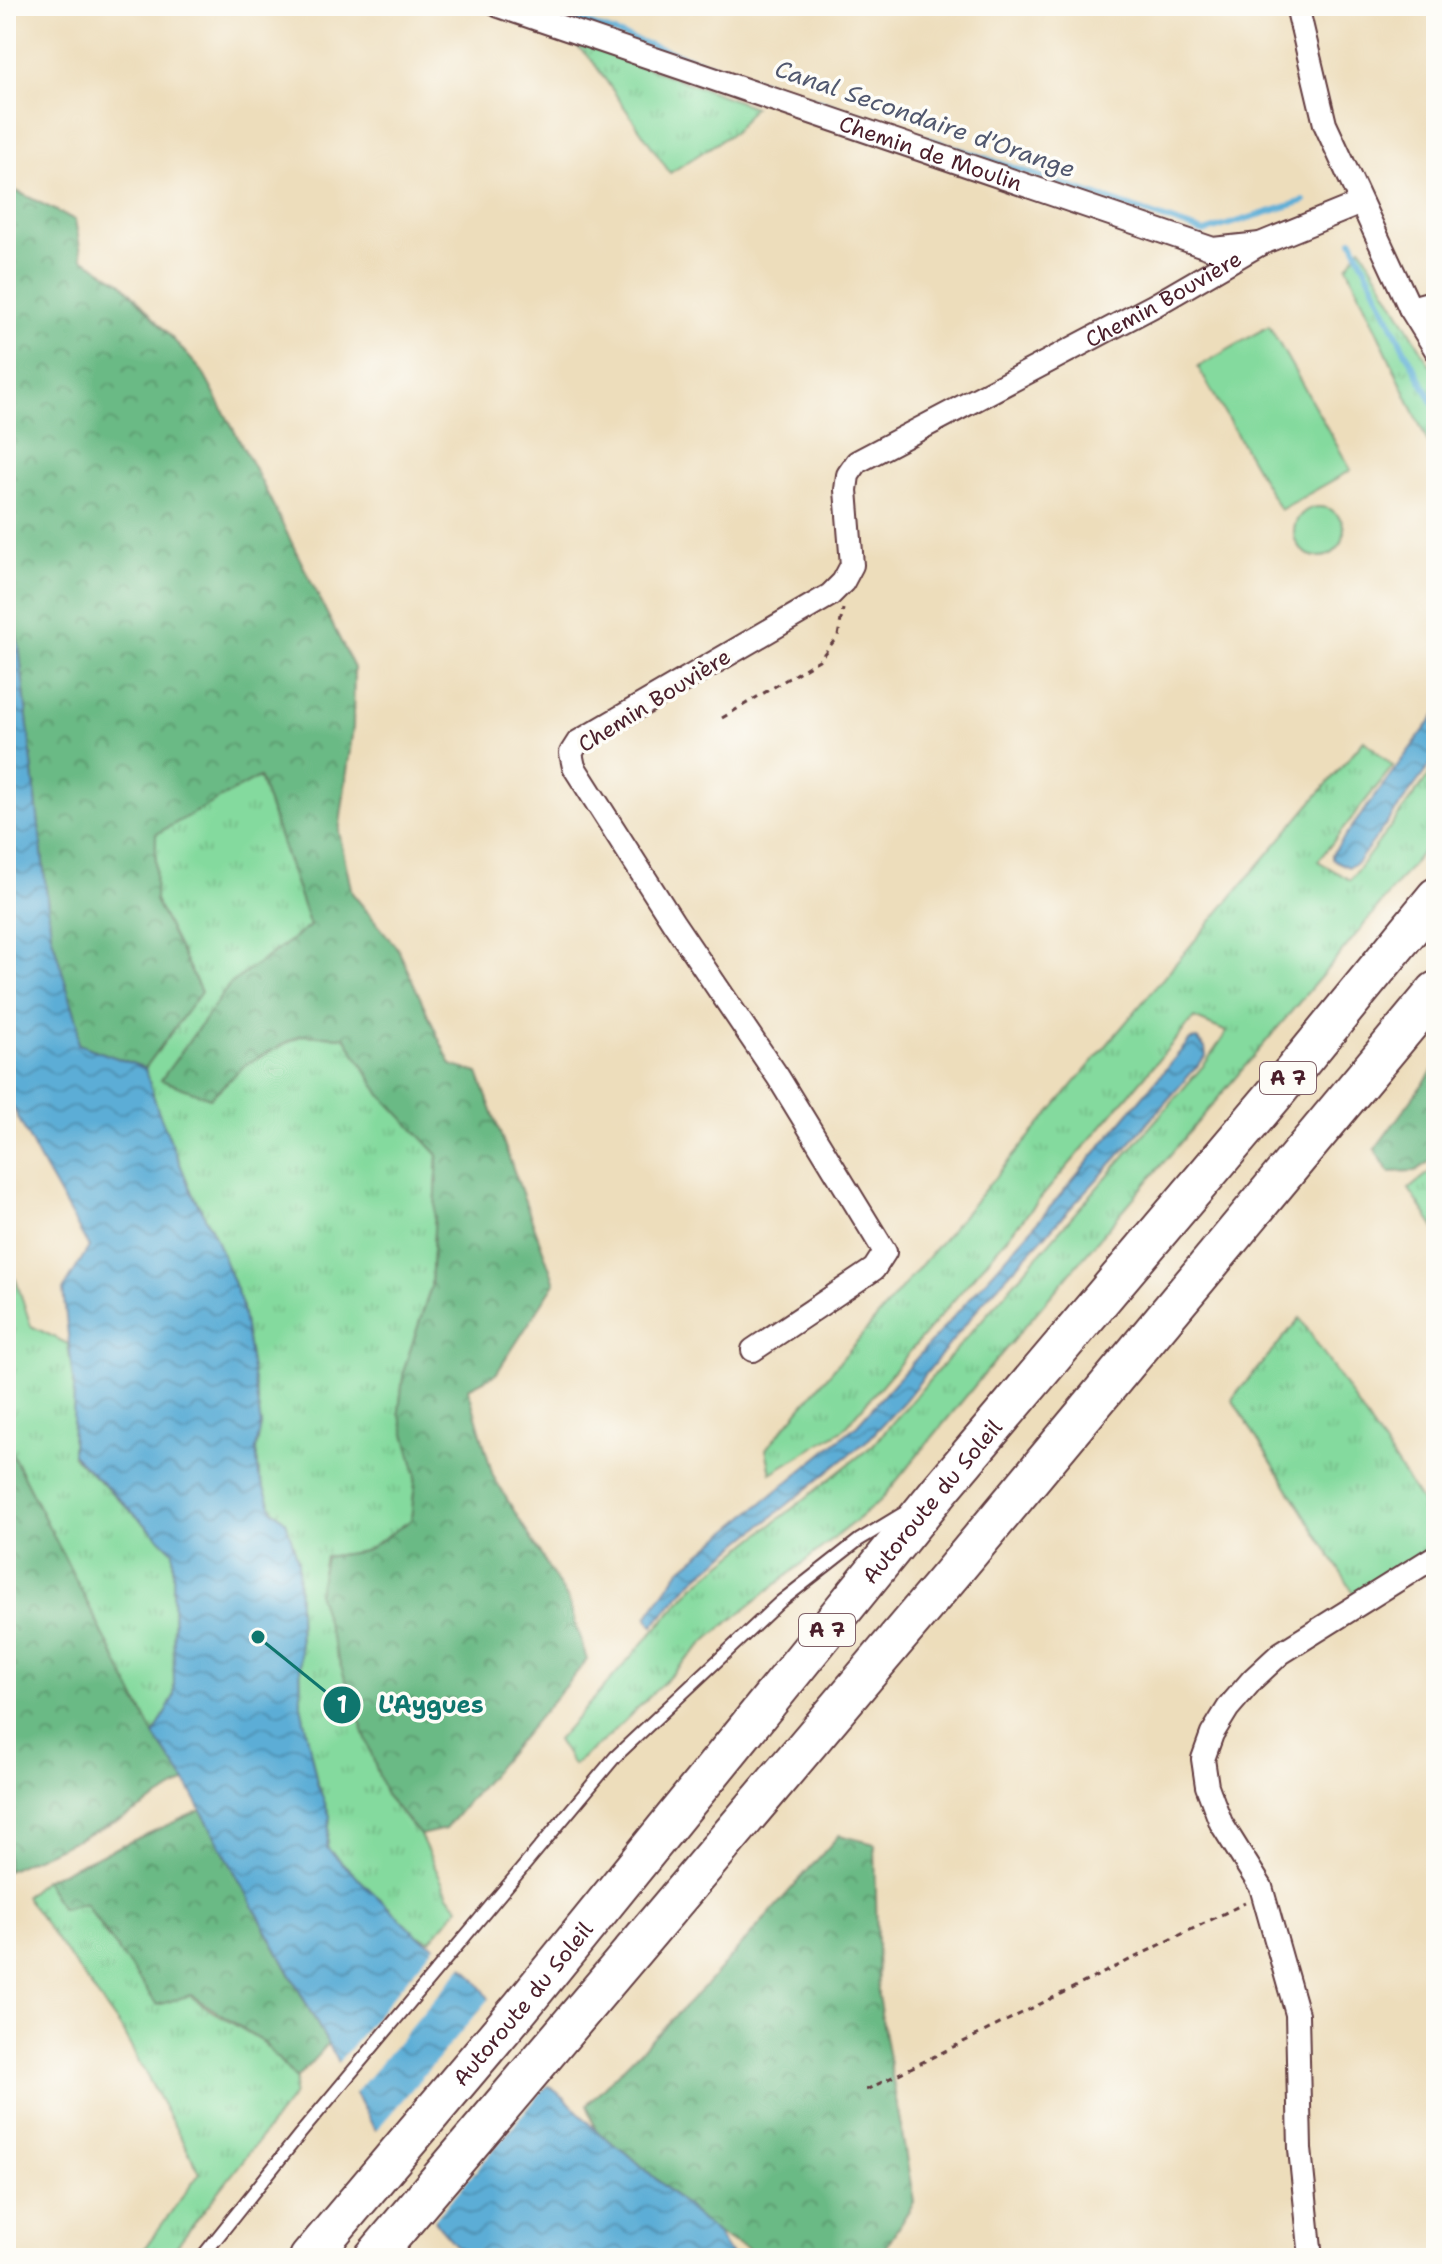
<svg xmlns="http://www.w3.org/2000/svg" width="1442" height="2264" viewBox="0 0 1442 2264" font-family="'Shantell Sans',sans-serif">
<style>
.grass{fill:url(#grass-tufts);stroke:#677c64;stroke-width:2}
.forest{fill:url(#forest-crowns);stroke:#5a6c58;stroke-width:2}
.pitch{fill:#84da9e;stroke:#677c64;stroke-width:2}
.water{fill:url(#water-waves);stroke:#526680;stroke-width:2}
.pier{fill:#edddbb}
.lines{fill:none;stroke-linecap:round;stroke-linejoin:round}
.stream{stroke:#5badd6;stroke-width:6}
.service-casing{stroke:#623c41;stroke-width:15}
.minor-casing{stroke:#623c41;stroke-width:26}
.motorway-casing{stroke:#623c41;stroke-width:42}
.path{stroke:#623c41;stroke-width:3;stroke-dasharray:6 6;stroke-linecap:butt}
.service{stroke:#fff;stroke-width:11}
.minor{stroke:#fff;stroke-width:22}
.motorway{stroke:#fff;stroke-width:38}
.labels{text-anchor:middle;stroke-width:7;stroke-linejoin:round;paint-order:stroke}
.shield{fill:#fdfcf7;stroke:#806168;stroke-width:2}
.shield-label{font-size:20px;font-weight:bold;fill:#4a1f2b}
.street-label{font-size:22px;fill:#4a1f2b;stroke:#fdfcf7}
.water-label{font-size:24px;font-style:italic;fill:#51586f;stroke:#fdfcf7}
.leader{fill:none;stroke:#0f766e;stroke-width:3}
.callout-dot{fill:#0f766e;stroke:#fdfcf7;stroke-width:3}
.mark-label{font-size:24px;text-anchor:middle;font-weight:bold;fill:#fff}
.callout-label{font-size:24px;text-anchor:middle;font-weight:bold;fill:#0f766e;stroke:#fdfcf7;stroke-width:7;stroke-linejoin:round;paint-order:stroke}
</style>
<defs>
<pattern id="grass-tufts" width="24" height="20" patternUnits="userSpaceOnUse" patternTransform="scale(2)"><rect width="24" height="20" fill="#84da9e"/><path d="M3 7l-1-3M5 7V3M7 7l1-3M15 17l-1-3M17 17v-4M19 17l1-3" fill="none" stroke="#74bb88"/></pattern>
<pattern id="forest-crowns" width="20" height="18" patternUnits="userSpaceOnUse" patternTransform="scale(2)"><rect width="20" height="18" fill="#6bba85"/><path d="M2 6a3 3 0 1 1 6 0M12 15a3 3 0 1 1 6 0" fill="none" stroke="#5a976d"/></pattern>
<pattern id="water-waves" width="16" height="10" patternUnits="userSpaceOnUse" patternTransform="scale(2)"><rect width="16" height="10" fill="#5badd6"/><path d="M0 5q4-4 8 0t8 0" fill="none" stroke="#4d8cae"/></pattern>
</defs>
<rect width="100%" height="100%" fill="#fdfcf7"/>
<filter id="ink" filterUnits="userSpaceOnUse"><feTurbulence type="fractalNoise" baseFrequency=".0125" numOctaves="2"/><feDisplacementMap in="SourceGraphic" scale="16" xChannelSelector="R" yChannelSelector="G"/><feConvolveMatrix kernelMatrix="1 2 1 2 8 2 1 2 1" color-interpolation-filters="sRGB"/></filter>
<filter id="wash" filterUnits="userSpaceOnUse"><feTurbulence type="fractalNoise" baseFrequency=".006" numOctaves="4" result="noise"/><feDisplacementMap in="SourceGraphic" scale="32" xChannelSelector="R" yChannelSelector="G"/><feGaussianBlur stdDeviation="1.8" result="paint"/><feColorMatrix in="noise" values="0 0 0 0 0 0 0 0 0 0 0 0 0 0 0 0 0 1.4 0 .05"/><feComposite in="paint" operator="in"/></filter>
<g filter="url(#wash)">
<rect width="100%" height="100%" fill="#edddbb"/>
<path class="grass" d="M569 39 754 107 734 132 670 173 591 59Z
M1361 247 1436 375V460L1347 266Z
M1364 740 1393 766 1318 861 1350 880 1436 766V835L1346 947 981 1378 880 1501 709 1638 608 1737 573 1765 557 1740 694 1586 873 1445 1204 1065 1227 1032 1194 1018 844 1429 771 1473 766 1449Z
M259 777 310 926 295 939 210 1098 246 1064 302 1035 345 1037 381 1095 438 1154 431 1287 404 1369 399 1411 416 1474 411 1520 365 1551 325 1557 318 1595 386 1796 420 1835 448 1895 459 1907 431 1940 418 1936 327 1848 330 1816 317 1783 301 1705 298 1561 286 1521 273 1510 259 1476 256 1449 261 1425 241 1302 213 1232 192 1193 157 1108 145 1068 201 992 155 900 156 834Z
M1436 1167V1230L1409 1189Z
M6 1266 16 1280 31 1326 68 1344 74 1388 72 1455 173 1551 174 1696 154 1735 6 1442Z
M1300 1318 1436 1524V1547L1355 1595 1232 1399Z
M44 1880 62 1909 85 1902 108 1938 213 2012 262 2041 296 2079 293 2096 167 2258H137L200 2173 120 2027 25 1896Z"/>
<path class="forest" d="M6 186 75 220 82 258 122 283 202 371 257 473 354 668 353 727 339 832 352 893 398 949 451 1065 478 1073 555 1283 496 1374 468 1388 493 1476 568 1600 587 1660 445 1829 420 1835 386 1796 332 1641 318 1595 325 1557 365 1551 411 1520 416 1474 399 1411 404 1369 431 1287 438 1155 381 1095 345 1037 301 1035 246 1064 210 1098 161 1080 230 984 310 926 259 777 156 834 155 900 201 992 145 1068 78 1044V1024L51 934 19 645 6 590Z
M1436 1066V1157L1416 1171 1389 1172 1375 1149Z
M6 1442 154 1735 186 1782 126 1817 7 1871Z
M201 1810 328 2044 296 2079 262 2041 191 1995 157 2005 85 1903 62 1909 44 1880Z
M839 1835 875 1844 878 1996 914 2202 885 2248 890 2258H759L747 2248 717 2234 627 2153 596 2131 587 2104 708 1983Z"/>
<path class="pitch" d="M1269 326 1351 470 1280 510 1198 367Z
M1294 532a25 25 0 1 1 50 0a25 25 0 1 1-50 0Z"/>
<path class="water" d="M6 590 19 645 51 934 78 1024V1044L145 1068 157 1108 192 1193 213 1232 241 1302 261 1425 256 1449 259 1476 273 1510 286 1521 298 1561 301 1705 317 1783 330 1816 327 1848 418 1936 445 1952 468 1971 484 1991 543 2082 565 2098 596 2131 627 2153 717 2234 733 2258H467L439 2226 370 2121 186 1782 154 1735 174 1696 173 1551 72 1454 74 1388 63 1290 89 1247 41 1162 6 1094Z
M1436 714V757L1357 863 1348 867 1332 859V854Z
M1197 1039 1205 1048 1206 1056 1115 1160 984 1301 905 1400 870 1438 690 1583 653 1626 647 1617 680 1570 857 1425 1036 1224 1190 1040Z"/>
<path class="pier" d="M437 1943 465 1963 352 2097 335 2066Z
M492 1996 526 2052 550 2082 432 2223 373 2134Z"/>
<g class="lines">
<path class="stream" d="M535 6 1204 232 1304 201
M1352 240 1402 345 1436 408"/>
</g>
</g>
<g filter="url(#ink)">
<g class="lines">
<g class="service-casing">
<path id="service" d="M201 2258 300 2134 615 1757 780 1602 859 1540 902 1514"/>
</g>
<g class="minor-casing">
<g id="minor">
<path id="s1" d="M499 6 1213 249 1260 244 1361 203"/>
<path d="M1297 6 1325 124 1410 308 1436 350"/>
<path d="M1410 308 1436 301"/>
<path id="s2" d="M753 1350 874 1269 885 1252 778 1077 673 922 574 767 571 753 578 742 830 595 843 582 852 565 846 490 848 475 857 462 1155 305 1260 244"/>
<path d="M1311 2258 1300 2149 1297 2014 1261 1887 1221 1823 1207 1786 1203 1759 1212 1734 1228 1708 1253 1679 1281 1653 1436 1556"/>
</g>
</g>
<g class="motorway-casing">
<g id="motorway">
<path id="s3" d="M309 2258 521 2007 940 1490 1274 1095 1436 897"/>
<path d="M373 2258 954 1571 1436 991"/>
</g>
</g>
<path class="path" d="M722 718 819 660 838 636 843 609
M866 2090 1245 1903"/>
<use href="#service" class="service"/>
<use href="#minor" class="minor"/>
<use href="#motorway" class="motorway"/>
</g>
</g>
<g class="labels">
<g class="shield">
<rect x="1260" y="1062" width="56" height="32" rx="6"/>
<rect x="799" y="1614" width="56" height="32" rx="6"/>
</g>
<g class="shield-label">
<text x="1288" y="1085">A 7</text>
<text x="827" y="1637">A 7</text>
</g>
<g class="street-label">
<text dy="8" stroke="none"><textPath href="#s1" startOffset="456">Chemin de Moulin</textPath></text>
<text dy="8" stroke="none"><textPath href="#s2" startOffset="1552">Chemin Bouvière</textPath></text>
<text transform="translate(654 700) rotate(-32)" y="8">Chemin Bouvière</text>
<text dy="8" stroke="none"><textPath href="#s3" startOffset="980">Autoroute du Soleil</textPath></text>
<text dy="8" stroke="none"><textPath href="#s3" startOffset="332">Autoroute du Soleil</textPath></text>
</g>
<g class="water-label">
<text transform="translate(925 119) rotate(19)" y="8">Canal Secondaire d'Orange</text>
</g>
</g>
<path class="leader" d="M258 1637L342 1705"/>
<g class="callout-dot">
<circle cx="258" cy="1637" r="8"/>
<circle cx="342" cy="1705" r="20"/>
</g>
<g class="mark-label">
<text x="342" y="1713">1</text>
</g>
<g class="callout-label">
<text x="431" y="1713">L'Aygues</text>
</g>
<rect width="1442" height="2264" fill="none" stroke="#fdfcf7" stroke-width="32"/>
</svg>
